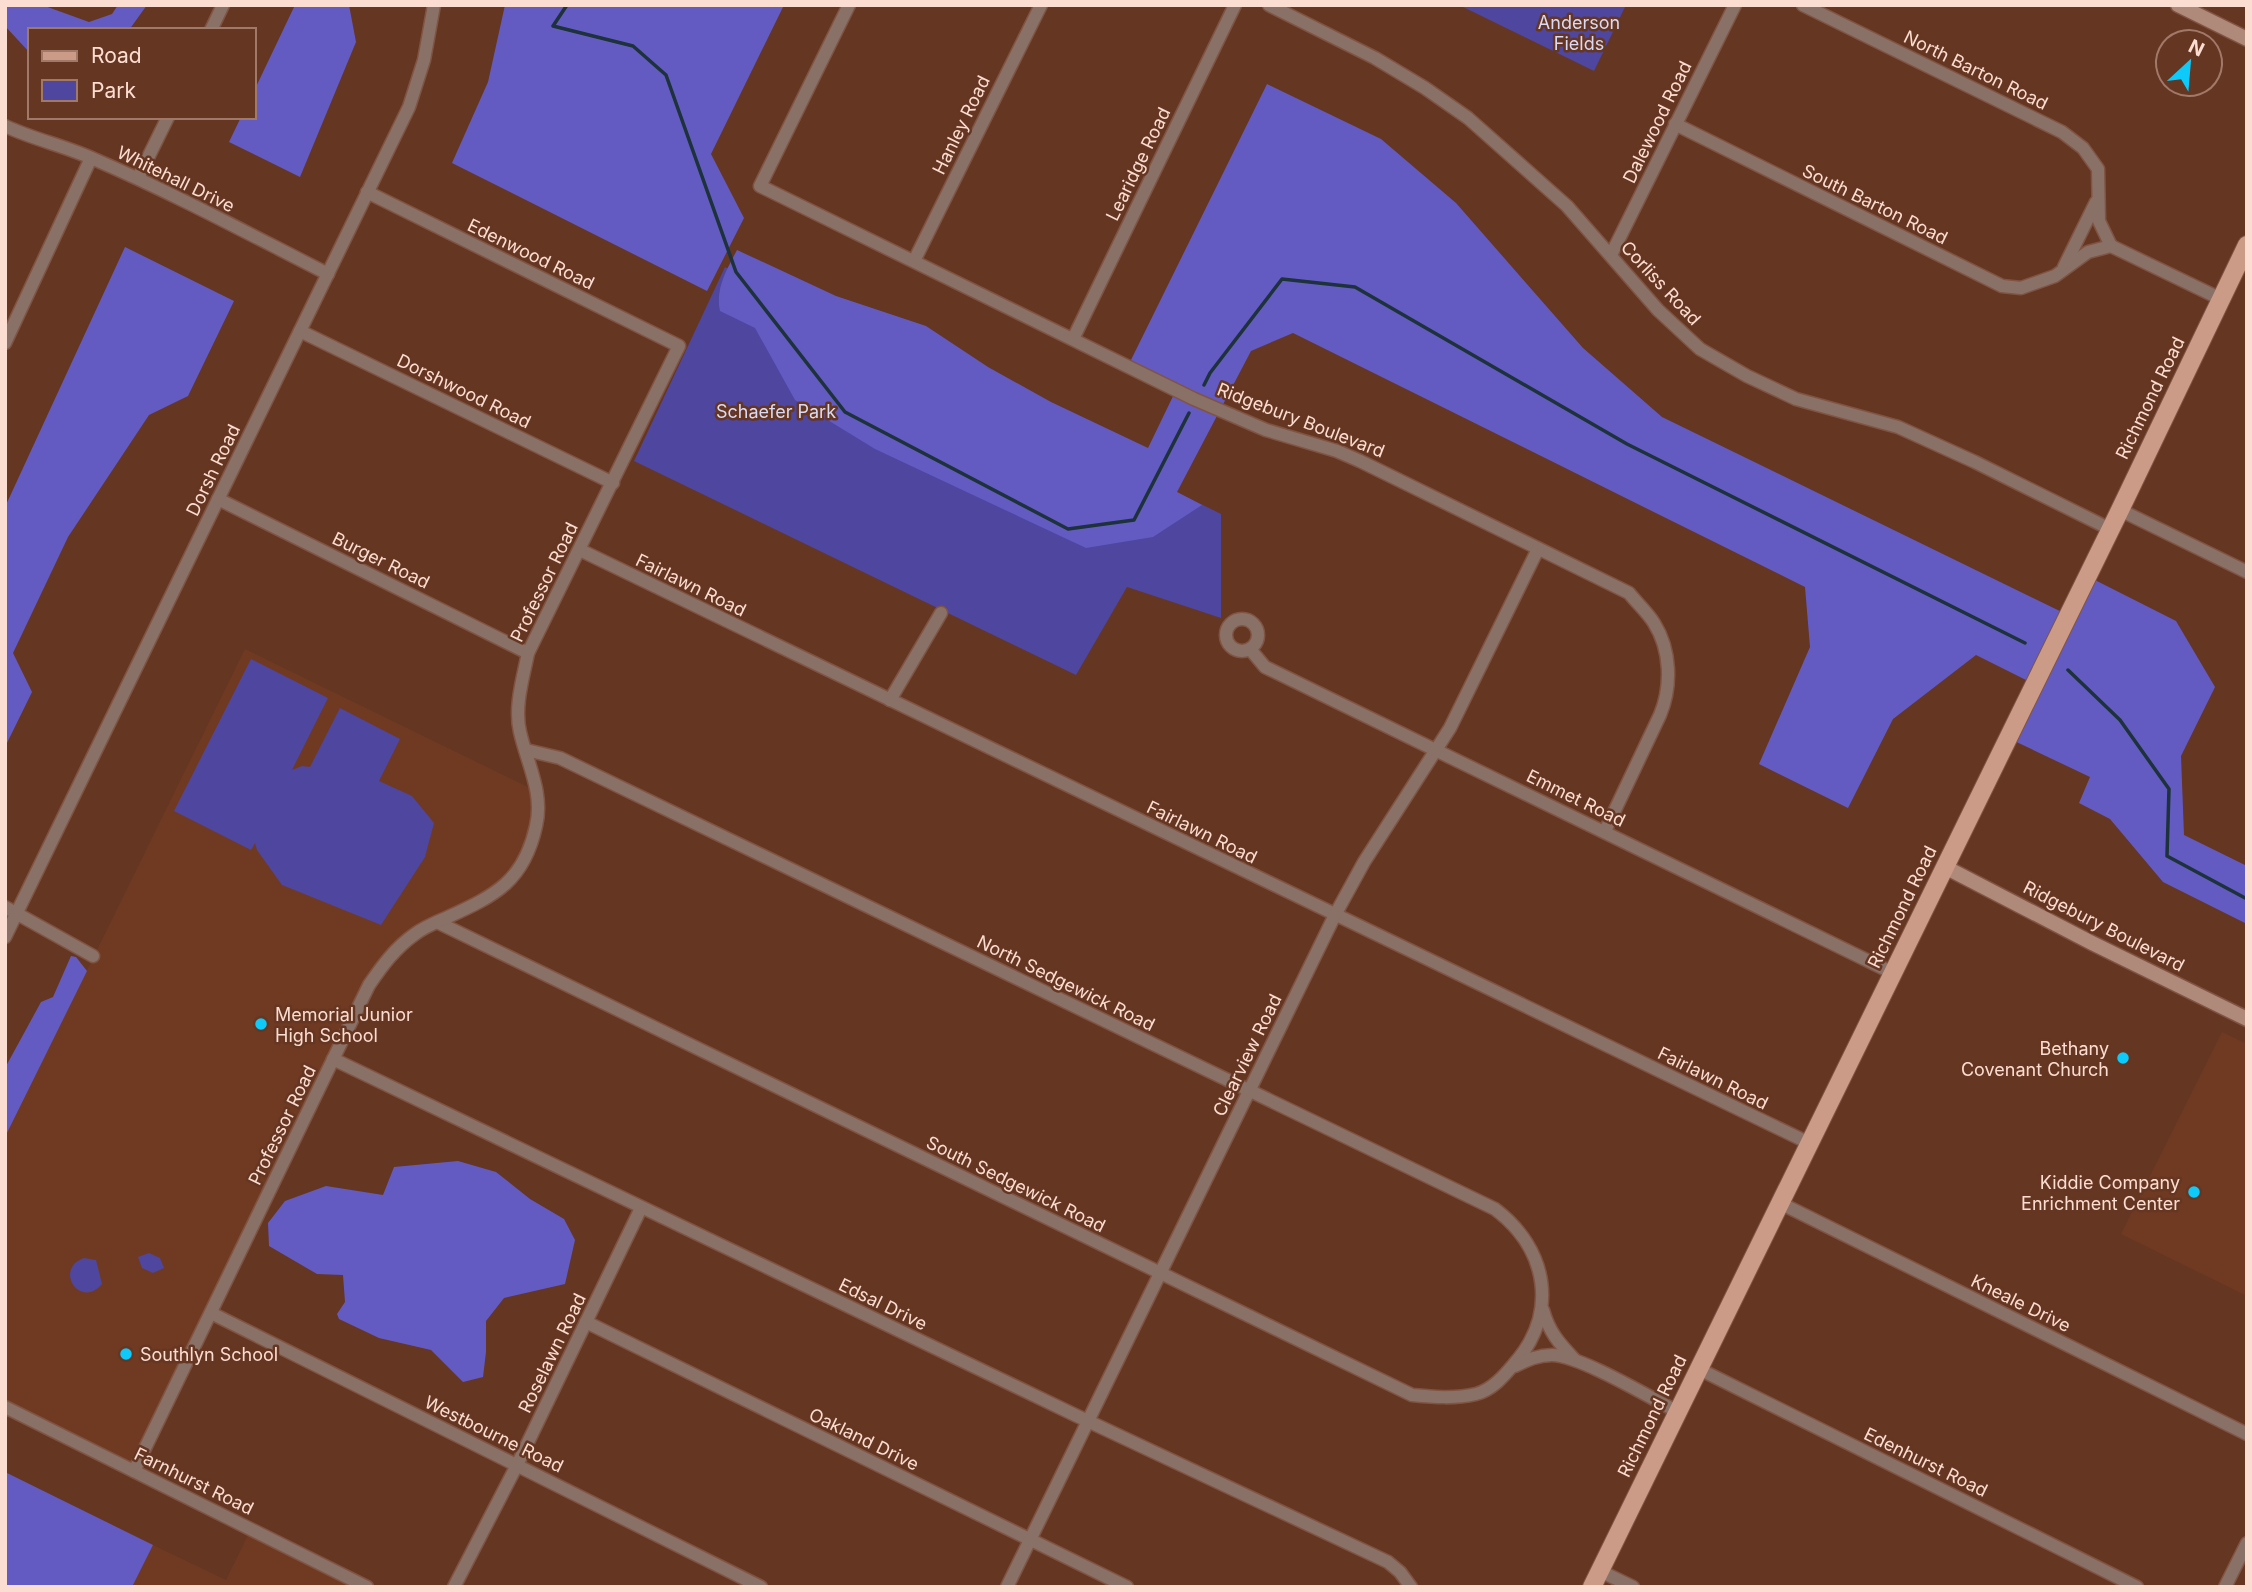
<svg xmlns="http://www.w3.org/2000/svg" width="2252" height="1592" viewBox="0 0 2252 1592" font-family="Inter,sans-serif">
	<rect width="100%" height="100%" fill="#653622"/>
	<g fill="#703a22">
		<path d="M245,649L536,791L537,823L512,880L389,955L134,1471L5,1407V1137Z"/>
		<path d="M2222,1032L2247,1044V1296L2121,1234Z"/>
		<path d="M251,1529L367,1587H132L153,1545L226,1580Z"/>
	</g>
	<g fill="#4e469f">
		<path d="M1459,5H1626L1594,71Z"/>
		<path d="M725,267L1221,514V618L1127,587L1076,675L634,461Z"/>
		<path d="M251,659L328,698L292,770L302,766L310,767L340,708L400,739L379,781L412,796L434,823L425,857L381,925L282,885L257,850L255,843L251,850L174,811Z"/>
		<path d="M149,1253L160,1258L164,1268L153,1273L142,1268L138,1257Z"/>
		<path d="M84,1258L96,1260L102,1284C80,1310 53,1269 84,1258Z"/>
	</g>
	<g fill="#635bc2">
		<path d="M5,5H42L89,22L112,14L118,5H147L129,30H30V53L5,26Z"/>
		<path d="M295,5H349L356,42L300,177L229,142L241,117H254V91Z"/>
		<path d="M505,5H784L711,154L744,218L707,291L452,163L488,82Z"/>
		<path d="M1267,84L1381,139L1456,203L1583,348L1662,417L2068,615L2087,576L2176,621L2215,687L2181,756L2184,835L2247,866V924L2163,882L2110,819L2079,803L2090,777L2008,738L2034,684L1976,655L1893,719L1848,808L1759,764L1810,647L1805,587L1293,333L1251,351L1177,492L1202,505L1153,537L1086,548L875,449L795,400L755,328L720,311C715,289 727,269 737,250L836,296L926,326L988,367L1051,402L1148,448L1176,390L1128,366Z"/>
		<path d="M125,247L234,301L188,396L149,415L68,537L13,653L32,692L5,747V507Z"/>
		<path d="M71,956L76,957L87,971L5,1137V1068L41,1002L53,997Z"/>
		<path d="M458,1161L496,1172L530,1199L564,1219L575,1240L565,1284L504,1298L486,1321V1352L483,1377L463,1382L431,1350L379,1338L339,1319L337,1314L345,1302L343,1275L317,1274L269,1246L268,1223L285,1201L326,1186L383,1195L394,1167Z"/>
		<path d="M5,1472L153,1545L132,1587H5Z"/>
	</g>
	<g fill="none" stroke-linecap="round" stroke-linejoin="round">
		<g stroke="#1d323a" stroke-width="3.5">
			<path d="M567,5L553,26L633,46L666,75L736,272L845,412L1068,529L1134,520L1189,413"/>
			<path d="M1204,385L1210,373L1282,279L1355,287L1627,444L2025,643"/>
			<path d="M2068,670L2120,720L2169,789L2167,856L2247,899"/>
		</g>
		<defs>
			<g id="street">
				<path d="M849,5L760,186L1194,399L1266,430L1337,451L1360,461L1629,593C1637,603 1648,613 1654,623C1671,650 1672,686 1660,715L1605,831"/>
				<path d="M1269,5L1375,58L1425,88L1468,118L1567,206L1658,310L1700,349L1747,376L1796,399L1898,427L1975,462L2110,529"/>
				<path d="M1803,5L2062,132L2083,148L2098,169L2099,221L2111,246"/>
				<path d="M211,30L223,5"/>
				<path d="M1675,124L2002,286L2021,288L2055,276L2088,252L2111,246"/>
				<path d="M5,126C35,140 66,146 96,160C175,194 251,235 328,274"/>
				<path d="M138,178L168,117"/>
				<path d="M2111,246L2221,299"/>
				<path d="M1611,255L1735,5"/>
				<path d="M914,261L1041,5"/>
				<path d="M2064,267L2096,202"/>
				<path d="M300,331L613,483"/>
				<path d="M1073,339L1235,5"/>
				<path d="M5,343L91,158"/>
				<path d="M218,499L528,653"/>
				<path d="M2120,510L2247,572"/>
				<path d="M580,550L1809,1143"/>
				<circle cx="1242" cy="635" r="16"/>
				<path d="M1250,649L1265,667L1893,973"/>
				<path d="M890,700L941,613"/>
				<path d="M5,907L93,956"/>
				<path d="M437,922L1412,1395C1433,1397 1455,1399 1476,1394C1492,1390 1504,1376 1514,1364C1559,1313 1548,1249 1495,1209L560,758L526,750"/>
				<path d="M5,937L409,107L424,60L434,5"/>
				<path d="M333,1059L1075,1415L1388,1562L1400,1572L1411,1587"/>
				<path d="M1780,1203L2247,1434"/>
				<path d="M1543,1310C1549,1332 1559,1343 1574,1359"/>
				<path d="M211,1313L761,1587"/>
				<path d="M586,1322L1127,1587"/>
				<path d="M1515,1366C1527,1360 1538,1355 1552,1355C1579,1355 1651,1398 1678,1412"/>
				<path d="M1699,1369L2137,1587"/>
				<path d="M5,1407L367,1587"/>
				<path d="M134,1471L369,985C382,966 395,948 415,934C424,927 437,922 448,917C496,895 524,881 536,826C544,793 527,763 520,732C514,707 523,678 528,653L679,346L367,192"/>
				<path d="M1600,1571L1633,1587"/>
				<path d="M454,1587L517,1465L641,1208"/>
				<path d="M1007,1587L1335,915L1364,862L1450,728L1538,549"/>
				<path d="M2225,1587L2247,1543"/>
			</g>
			<g id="secondary">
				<path d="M2178,5L2247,39"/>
				<path d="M1945,867L2092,943L2247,1019"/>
			</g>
			<path id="primary" d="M1592,1587L2120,510L2247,245"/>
		</defs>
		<use href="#street" stroke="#805442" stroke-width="15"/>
		<use href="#secondary" stroke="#805442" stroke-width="17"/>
		<use href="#primary" stroke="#805442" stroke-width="20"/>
		<use href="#street" stroke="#897168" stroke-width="12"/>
		<use href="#secondary" stroke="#af897a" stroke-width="14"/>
		<use href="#primary" stroke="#cb9b88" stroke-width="18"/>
	</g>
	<g fill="#0ecafa" stroke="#653622" stroke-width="2.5">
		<circle cx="261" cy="1024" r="7"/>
		<circle cx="2123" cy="1058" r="7"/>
		<circle cx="2194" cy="1192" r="7"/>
		<circle cx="126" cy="1354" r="7"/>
	</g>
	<g text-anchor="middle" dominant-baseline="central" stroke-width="5" stroke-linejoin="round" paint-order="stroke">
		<g font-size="18" fill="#d9daf5" stroke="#653622">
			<text x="1579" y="22">Anderson<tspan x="1579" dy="21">Fields</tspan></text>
			<text x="776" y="411">Schaefer Park</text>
		</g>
		<g font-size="18" fill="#fcddd1" stroke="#653622">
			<text transform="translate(1976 70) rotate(26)">North Barton Road</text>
			<text transform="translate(1657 122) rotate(-64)">Dalewood Road</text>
			<text transform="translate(961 125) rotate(-64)">Hanley Road</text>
			<text transform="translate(1138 164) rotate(-64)">Learidge Road</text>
			<text transform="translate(176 179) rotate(26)">Whitehall Drive</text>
			<text transform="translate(1875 204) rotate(26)">South Barton Road</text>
			<text transform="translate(531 254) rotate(26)">Edenwood Road</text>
			<text transform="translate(1661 283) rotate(47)">Corliss Road</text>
			<text transform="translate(464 391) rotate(26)">Dorshwood Road</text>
			<text transform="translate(2150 398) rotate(-64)">Richmond Road</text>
			<text transform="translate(1301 420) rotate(21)">Ridgebury Boulevard</text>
			<text transform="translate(213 470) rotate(-64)">Dorsh Road</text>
			<text transform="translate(381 560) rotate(26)">Burger Road</text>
			<text transform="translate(544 582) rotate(-64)">Professor Road</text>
			<text transform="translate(691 585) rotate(26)">Fairlawn Road</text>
			<text transform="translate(1576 798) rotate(26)">Emmet Road</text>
			<text transform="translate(1202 832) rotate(26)">Fairlawn Road</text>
			<text transform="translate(1902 907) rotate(-64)">Richmond Road</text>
			<text transform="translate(2104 926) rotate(27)">Ridgebury Boulevard</text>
			<text transform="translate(1066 983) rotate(26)">North Sedgewick Road</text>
			<text transform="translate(1247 1055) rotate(-64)">Clearview Road</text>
			<text transform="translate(1713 1078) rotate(26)">Fairlawn Road</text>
			<text transform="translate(282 1125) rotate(-64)">Professor Road</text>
			<text transform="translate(1016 1184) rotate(26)">South Sedgewick Road</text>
			<text transform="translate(2021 1303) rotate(26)">Kneale Drive</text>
			<text transform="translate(883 1304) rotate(26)">Edsal Drive</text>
			<text transform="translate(552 1353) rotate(-64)">Roselawn Road</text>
			<text transform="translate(1652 1416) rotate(-64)">Richmond Road</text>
			<text transform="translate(494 1434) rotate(26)">Westbourne Road</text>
			<text transform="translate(864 1439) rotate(26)">Oakland Drive</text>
			<text transform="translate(1926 1462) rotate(26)">Edenhurst Road</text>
			<text transform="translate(194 1481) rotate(26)">Farnhurst Road</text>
		</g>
		<g font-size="18" fill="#fcddd1" stroke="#653622" text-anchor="start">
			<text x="275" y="1014">Memorial Junior<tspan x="275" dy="21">High School</tspan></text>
			<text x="2109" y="1048" text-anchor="end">Bethany<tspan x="2109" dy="21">Covenant Church</tspan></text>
			<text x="2180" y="1182" text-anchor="end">Kiddie Company<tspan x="2180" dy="21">Enrichment Center</tspan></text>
			<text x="140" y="1354">Southlyn School</text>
		</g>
	</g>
	<rect width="2252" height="1592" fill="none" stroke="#fcddd1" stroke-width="14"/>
	<rect x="28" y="28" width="228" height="91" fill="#653622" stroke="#a17968" stroke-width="2"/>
	<rect x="42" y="51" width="35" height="10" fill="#cb9b88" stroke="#a17968" stroke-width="2"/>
	<text x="91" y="63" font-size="21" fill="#fcddd1">Road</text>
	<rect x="42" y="80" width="35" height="21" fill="#4e469f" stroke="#a17968" stroke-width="2"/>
	<text x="91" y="98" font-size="21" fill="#fcddd1">Park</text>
	<g transform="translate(2189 63) rotate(26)"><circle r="33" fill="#653622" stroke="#a17968" stroke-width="2"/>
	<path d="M0-5L12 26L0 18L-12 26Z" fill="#0ecafa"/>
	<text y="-10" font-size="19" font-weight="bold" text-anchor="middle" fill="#fcddd1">N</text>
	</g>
</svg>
